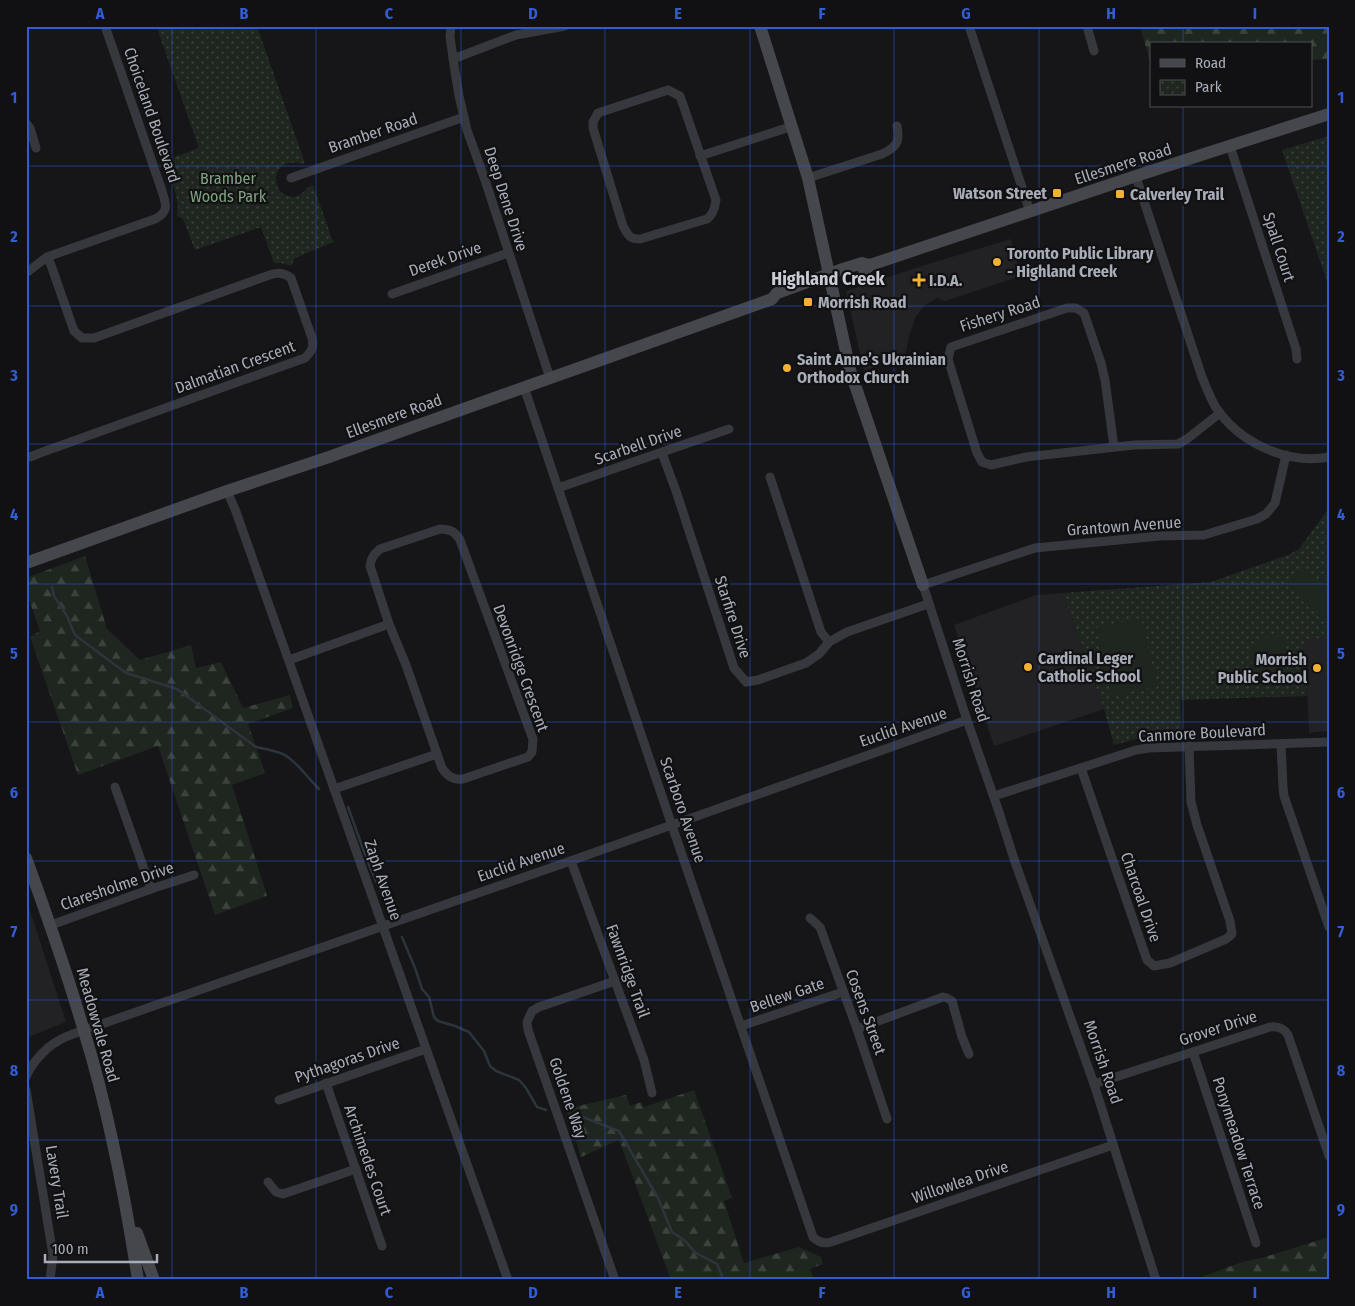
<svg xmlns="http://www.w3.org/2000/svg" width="1355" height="1306" viewBox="0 0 1355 1306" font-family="'Fira Sans Condensed',sans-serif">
	<defs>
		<pattern id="forest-firs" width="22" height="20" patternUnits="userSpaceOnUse" patternTransform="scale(1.25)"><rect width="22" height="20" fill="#1e261f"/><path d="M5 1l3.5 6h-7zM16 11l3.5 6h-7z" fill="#3c433d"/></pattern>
		<pattern id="park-dots" width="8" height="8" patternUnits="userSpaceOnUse" patternTransform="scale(1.25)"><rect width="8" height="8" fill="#1e261f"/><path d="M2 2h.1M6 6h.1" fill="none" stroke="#3c433d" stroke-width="1.8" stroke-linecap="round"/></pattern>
	</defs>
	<rect width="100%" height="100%" fill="#161618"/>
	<g fill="#222225">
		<path d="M1011,239L1021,276L945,301L937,298L925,305L915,318L909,336L905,357L864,371L846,291L925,265Z"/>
		<path d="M1063,593L1104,709L994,746L954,625L1036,595Z"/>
		<path d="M1329,638V731L1309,733L1305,639Z"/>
		<path d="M26,898L66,1022L31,1036L26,1041Z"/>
	</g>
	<g fill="url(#forest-firs)">
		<path d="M1140,26H1329V59L1311,60V44H1151V66Z"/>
		<path d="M85,556L107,629L140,660L191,645L196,668L221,662L243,708L290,695L293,708L248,724L265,773L232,785L267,896L215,915L158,746L78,775L30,637L40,631L26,591V578Z"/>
		<path d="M694,1090L732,1198L724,1201L744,1263L799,1247L821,1257L823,1264L810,1269L814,1280H671L619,1140L581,1157L566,1109L626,1095L630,1106L641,1102L644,1107Z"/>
		<path d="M1329,1237V1280H1194L1242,1262L1265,1257Z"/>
	</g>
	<g fill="url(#park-dots)">
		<path d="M157,26H257L305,163C299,165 293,161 286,164C269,171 275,197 293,197C303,196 305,188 313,185L333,242L295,258L291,266L281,263H274L261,227L195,250L183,219L177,216C181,198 170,178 164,161L199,148L159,34Z"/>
		<path d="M1329,136V287L1282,150Z"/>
		<path d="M1329,508V638L1305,639L1307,696L1180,700L1182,734L1148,736L1114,745L1104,709L1063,593L1211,582L1288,555L1299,549Z"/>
	</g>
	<g fill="#1e261f">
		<path d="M1329,570V623L1303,602L1306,597L1302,598L1288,587V584L1300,571C1310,572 1315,576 1316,586Z"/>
		<path d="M1141,618L1157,686L1112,696L1096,628Z"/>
		<path d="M1264,637H1285L1286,671L1254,672C1251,652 1246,652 1264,637Z"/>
	</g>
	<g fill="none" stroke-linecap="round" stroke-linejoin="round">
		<g stroke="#2c353c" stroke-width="2.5">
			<path d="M52,587L54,596L67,616L75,635L126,673L177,689L256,747C264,749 272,750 280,753C292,756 309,779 319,789"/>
			<path d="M348,807C356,828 377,895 392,907"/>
			<path d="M402,937L415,968L422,989L429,997L434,1017L438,1021L455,1026L469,1032L484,1051L490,1066L496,1071L519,1080L526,1088L537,1107L546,1110"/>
			<path d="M580,1116L619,1131L658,1198L672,1232L684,1240L696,1253L717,1264L722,1276V1280"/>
		</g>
		<g stroke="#37383d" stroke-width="9">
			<path d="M451,26L450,36L454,65L459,96L467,130L485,180L550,378"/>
			<path d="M969,26L1030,212"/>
			<path d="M1087,26L1094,51"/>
			<path d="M453,59L516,35L565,26"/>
			<path d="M668,90L680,96L716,200C715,208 713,215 707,219L640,239C629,239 628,235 623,226L593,128V122L598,113Z"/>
			<path d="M26,123L30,128L36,148"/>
			<path d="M1230,146L1296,349L1297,359"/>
			<path d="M700,156L793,126"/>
			<path d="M1136,177L1202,377C1206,387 1210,397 1215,406C1238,442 1286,465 1329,457"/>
			<path d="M291,178L464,117"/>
			<path d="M808,178L882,154C897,147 900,142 897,126"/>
			<path d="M26,273L47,257L155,219C171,211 165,202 161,188L105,26"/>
			<path d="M392,294L508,253"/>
			<path d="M524,387L668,814L813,1237C818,1242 824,1244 831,1242L1113,1145"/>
			<path d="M1114,447L1105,380L1101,363L1084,313L1076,308H1067L951,347L948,359L977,453L982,462L991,465L1026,457L1134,445L1178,444L1187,439L1220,413"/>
			<path d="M662,453L676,491L734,668L746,682L758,680L806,663L819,654L829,642L847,632L928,604"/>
			<path d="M26,456L30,457L40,453L305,358C312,351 314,347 312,338L291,278C281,271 274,273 264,277L94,338H82L74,331L51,265L47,257"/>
			<path d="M770,477L821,632L829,642"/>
			<path d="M558,488L729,429"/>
			<path d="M227,491L235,509L508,1280"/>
			<path d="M440,529C449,529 455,531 460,540L531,734L533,739L532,752L528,757L463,779C453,780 447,776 442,768L406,665L389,624L370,566C371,558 374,554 380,549Z"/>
			<path d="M289,660L389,624"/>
			<path d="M1281,744L1283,787L1284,796L1329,927"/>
			<path d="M1081,768L1147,960L1154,966L1170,963L1226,939L1232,934L1230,921L1197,825L1191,802L1189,746"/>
			<path d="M115,787L151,889"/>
			<path d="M334,789L437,754"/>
			<path d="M994,796L1136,750L1149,748L1329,742"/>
			<path d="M571,861L644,1060L652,1093"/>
			<path d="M810,918L820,927L857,1029L887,1119"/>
			<path d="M51,925L151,889L194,875"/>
			<path d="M615,981L539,1007L532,1011L527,1022L528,1030L615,1280"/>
			<path d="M741,1026L843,992"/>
			<path d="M857,1029L943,997L947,998L952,1001L962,1037L969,1054"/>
			<path d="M1193,1052L1256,1243"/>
			<path d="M26,1077C31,1064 45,1048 58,1041C62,1038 68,1036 73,1034L576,859L967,720"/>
			<path d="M326,1083L382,1246"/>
			<path d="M1094,1084L1270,1027C1278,1026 1284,1028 1288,1035L1329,1156"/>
			<path d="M26,1090L53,1255L50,1280"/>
			<path d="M279,1100L426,1049"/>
			<path d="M268,1182L276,1192L283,1194L356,1169"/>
			<path d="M1156,1280L1094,1084L1014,859L999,812L967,720L923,585L1035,548L1160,536L1204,535L1257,519L1266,514L1275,503L1286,455"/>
		</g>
		<g stroke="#45474d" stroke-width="12">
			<path d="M760,26L808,178L850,370L923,585"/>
			<path d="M864,271L870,265L1145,173L1329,114"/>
			<path d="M26,563L227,491L329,457L772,299L777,293L843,269L862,263L870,265"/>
			<path d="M26,858C47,915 67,973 84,1031C109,1112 125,1196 138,1280"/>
			<path d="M137,1233L154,1280"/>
		</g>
	</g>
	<path fill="none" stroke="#325cd3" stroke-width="1" stroke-opacity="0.55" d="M172,26V1280M316,26V1280M461,26V1280M605,26V1280M750,26V1280M894,26V1280M1039,26V1280M1183,26V44M1183,106V1280M26,166H1329M26,306H1329M26,444H1329M26,584H1329M26,722H1329M26,861H1329M26,1000H1329M26,1140H1329"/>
	<g fill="#f2b134" stroke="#111113" stroke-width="2">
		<rect x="1052" y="188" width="10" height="10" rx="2.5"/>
		<rect x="1115" y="189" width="10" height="10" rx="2.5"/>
		<circle cx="997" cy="262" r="5"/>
		<path d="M916.5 272.5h5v5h5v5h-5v5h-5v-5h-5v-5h5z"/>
		<rect x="803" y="297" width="10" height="10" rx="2.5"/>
		<circle cx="787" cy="368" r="5"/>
		<circle cx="1028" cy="667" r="5"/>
		<circle cx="1317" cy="668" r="5"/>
	</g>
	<g text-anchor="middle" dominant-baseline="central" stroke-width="4.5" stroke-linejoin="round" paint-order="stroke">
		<g font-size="16" fill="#a8adb8" stroke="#111113">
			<text transform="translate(152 115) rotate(71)">Choiceland Boulevard</text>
			<text transform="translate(373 133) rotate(-19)">Bramber Road</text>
			<text transform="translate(1123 164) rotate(-18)">Ellesmere Road</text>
			<text transform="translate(506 199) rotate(72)">Deep Dene Drive</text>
			<text transform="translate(1279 247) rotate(72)">Spall Court</text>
			<text transform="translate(445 259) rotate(-19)">Derek Drive</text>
			<text transform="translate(1000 314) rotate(-18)">Fishery Road</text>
			<text transform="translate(235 367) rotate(-20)">Dalmatian Crescent</text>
			<text transform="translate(394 416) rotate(-20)">Ellesmere Road</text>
			<text transform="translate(638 445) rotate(-19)">Scarbell Drive</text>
			<text transform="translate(1124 526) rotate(-4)">Grantown Avenue</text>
			<text transform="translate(733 617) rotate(72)">Starfire Drive</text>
			<text transform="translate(521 668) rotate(70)">Devonridge Crescent</text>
			<text transform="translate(971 680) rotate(72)">Morrish Road</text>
			<text transform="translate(903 727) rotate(-19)">Euclid Avenue</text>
			<text transform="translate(1202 733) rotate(-3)">Canmore Boulevard</text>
			<text transform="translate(683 810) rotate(71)">Scarboro Avenue</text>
			<text transform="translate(521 862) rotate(-19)">Euclid Avenue</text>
			<text transform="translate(383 880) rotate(71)">Zaph Avenue</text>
			<text transform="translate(117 886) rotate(-19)">Claresholme Drive</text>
			<text transform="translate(1141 897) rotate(71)">Charcoal Drive</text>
			<text transform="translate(628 971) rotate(70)">Fawnridge Trail</text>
			<text transform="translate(787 995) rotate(-19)">Bellew Gate</text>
			<text transform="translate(866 1012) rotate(70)">Cosens Street</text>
			<text transform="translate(98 1025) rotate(74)">Meadowvale Road</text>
			<text transform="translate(1218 1028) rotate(-18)">Grover Drive</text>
			<text transform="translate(347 1060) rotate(-19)">Pythagoras Drive</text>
			<text transform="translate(1103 1062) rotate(71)">Morrish Road</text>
			<text transform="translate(568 1098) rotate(71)">Goldene Way</text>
			<text transform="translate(1239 1143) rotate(72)">Ponymeadow Terrace</text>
			<text transform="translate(368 1160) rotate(71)">Archimedes Court</text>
			<text transform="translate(57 1182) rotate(81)">Lavery Trail</text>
			<text transform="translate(960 1182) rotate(-19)">Willowlea Drive</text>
		</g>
		<g font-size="16" fill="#7fa381" stroke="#111113">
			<text x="228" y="178">Bramber<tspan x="228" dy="18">Woods Park</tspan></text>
		</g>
		<g font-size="16" font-weight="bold" fill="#a8adb8" stroke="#111113" text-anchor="start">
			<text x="1047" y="193" text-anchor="end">Watson Street</text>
			<text x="1130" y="194">Calverley Trail</text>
			<text x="1007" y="253">Toronto Public Library<tspan x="1007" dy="18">- Highland Creek</tspan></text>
			<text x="929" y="280">I.D.A.</text>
			<text x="818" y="302">Morrish Road</text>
			<text x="797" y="359">Saint Anne’s Ukrainian<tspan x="797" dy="18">Orthodox Church</tspan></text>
			<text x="1038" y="658">Cardinal Leger<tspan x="1038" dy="18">Catholic School</tspan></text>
			<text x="1307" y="659" text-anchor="end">Morrish<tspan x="1307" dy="18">Public School</tspan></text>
		</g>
		<g font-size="18" font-weight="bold" fill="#c9ccd4" stroke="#111113">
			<text x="828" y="279">Highland Creek</text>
		</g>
	</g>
	<rect width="1355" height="1306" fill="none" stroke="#111113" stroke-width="55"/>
	<rect x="1150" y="42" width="162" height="65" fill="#111113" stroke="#4d4f55"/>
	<rect x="1160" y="59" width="25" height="8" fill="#45474d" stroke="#4d4f55"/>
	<text x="1195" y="68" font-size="15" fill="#a8adb8">Road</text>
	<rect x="1160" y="80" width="25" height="15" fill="url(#park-dots)" stroke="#4d4f55"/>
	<text x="1195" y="92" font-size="15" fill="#a8adb8">Park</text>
	<path d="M45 1254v8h112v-8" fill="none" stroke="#a8adb8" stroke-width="2.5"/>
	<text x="52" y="1254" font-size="15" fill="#a8adb8" stroke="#111113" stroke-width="4" paint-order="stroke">100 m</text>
	<rect x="28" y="28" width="1300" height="1250" fill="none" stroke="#325cd3" stroke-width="2"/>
	<g font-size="16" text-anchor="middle" font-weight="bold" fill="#325cd3">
		<text x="100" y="19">A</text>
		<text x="244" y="19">B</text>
		<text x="389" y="19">C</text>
		<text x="533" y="19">D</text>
		<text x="678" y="19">E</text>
		<text x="822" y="19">F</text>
		<text x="966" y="19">G</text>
		<text x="1111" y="19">H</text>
		<text x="1255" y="19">I</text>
		<text x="14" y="103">1</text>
		<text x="1341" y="103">1</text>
		<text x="14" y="242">2</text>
		<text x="1341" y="242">2</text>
		<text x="14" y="381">3</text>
		<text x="1341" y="381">3</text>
		<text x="14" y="520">4</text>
		<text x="1341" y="520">4</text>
		<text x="14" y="659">5</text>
		<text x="1341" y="659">5</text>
		<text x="14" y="798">6</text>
		<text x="1341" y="798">6</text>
		<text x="14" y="937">7</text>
		<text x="1341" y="937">7</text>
		<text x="14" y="1076">8</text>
		<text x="1341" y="1076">8</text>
		<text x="14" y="1215">9</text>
		<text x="1341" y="1215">9</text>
		<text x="100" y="1298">A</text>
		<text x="244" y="1298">B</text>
		<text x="389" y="1298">C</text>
		<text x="533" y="1298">D</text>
		<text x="678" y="1298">E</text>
		<text x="822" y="1298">F</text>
		<text x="966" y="1298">G</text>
		<text x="1111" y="1298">H</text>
		<text x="1255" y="1298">I</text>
	</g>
</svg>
